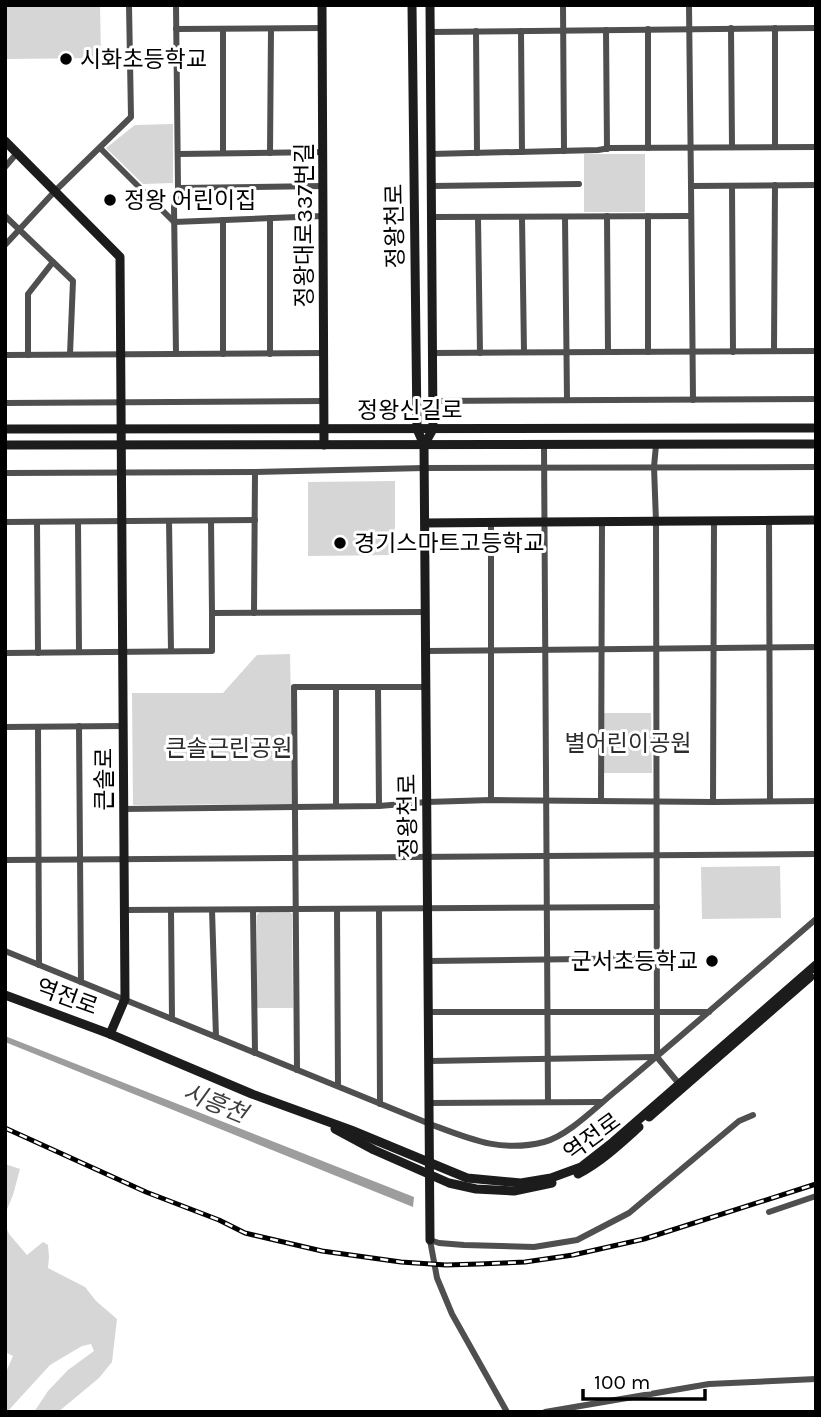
<svg xmlns="http://www.w3.org/2000/svg" width="821" height="1417" viewBox="0 0 821 1417" font-family="Karla,'Noto Sans KR',sans-serif">
	<rect width="100%" height="100%" fill="#fff"/>
	<g fill="#d6d6d6">
		<path d="M5,5H100L101,58L5,59Z"/>
		<path d="M173,124V183L143,184L106,148L135,125Z"/>
		<rect x="584" y="154" width="61" height="58"/>
		<path d="M395,481V555L308,556V482Z"/>
		<path d="M290,654L293,804L133,805L132,693H223L257,655Z"/>
		<path d="M604,713H651L652,773H604Z"/>
		<path d="M780,866L781,918L702,919L701,867Z"/>
		<path d="M289,911L292,914L293,1008H257V915L260,912Z"/>
		<path d="M5,1164L20,1169L13,1195L5,1214Z"/>
		<path d="M5,1224L9,1234L27,1255L43,1242L48,1245L49,1257L48,1268L85,1287L96,1301L117,1319L112,1362L99,1378L58,1412H34L48,1391L68,1370L94,1351L91,1344L82,1346L50,1365L7,1412H5V1374L13,1356L5,1352Z"/>
	</g>
	<path fill="#9d9d9d" d="M5,1036L414,1197L413,1207L5,1042Z"/>
	<g fill="none" stroke-linecap="round" stroke-linejoin="round">
		<g stroke="#4f4f4f" stroke-width="6">
			<path d="M563,5L564,151"/>
			<path d="M689,5L691,186"/>
			<path d="M731,28L732,147"/>
			<path d="M775,28V147"/>
			<path d="M176,29L322,28"/>
			<path d="M648,29V148"/>
			<path d="M606,30L607,149"/>
			<path d="M476,31L477,153"/>
			<path d="M521,31L522,152"/>
			<path d="M430,32L816,28"/>
			<path d="M100,148L174,222L323,216"/>
			<path d="M223,153V29"/>
			<path d="M270,153L271,29"/>
			<path d="M178,154L323,152"/>
			<path d="M431,154L598,150L610,148L816,147"/>
			<path d="M5,167L17,153"/>
			<path d="M431,186L579,184"/>
			<path d="M732,186L733,352"/>
			<path d="M178,188L323,186"/>
			<path d="M5,216L73,281L70,354"/>
			<path d="M607,216L608,352"/>
			<path d="M648,216V352"/>
			<path d="M432,217L691,216"/>
			<path d="M478,217L480,353"/>
			<path d="M522,217L524,352"/>
			<path d="M565,217L567,400"/>
			<path d="M5,245L55,191L131,117L129,5"/>
			<path d="M774,351L775,185"/>
			<path d="M433,353L816,351"/>
			<path d="M176,354L174,207L178,188L176,5"/>
			<path d="M223,354V220"/>
			<path d="M270,354V218"/>
			<path d="M5,355L324,353"/>
			<path d="M28,355V294L53,262"/>
			<path d="M693,400L691,186L816,185"/>
			<path d="M433,401L816,399"/>
			<path d="M5,403L324,401"/>
			<path d="M544,445L548,1102"/>
			<path d="M656,445L654,467L656,521L657,1057L680,1085"/>
			<path d="M5,473L255,472L424,468L816,467"/>
			<path d="M169,521L171,651"/>
			<path d="M211,521L212,613"/>
			<path d="M769,521L770,801"/>
			<path d="M5,522L255,520"/>
			<path d="M37,522L38,653"/>
			<path d="M78,522L79,652"/>
			<path d="M491,523V800"/>
			<path d="M254,613L255,472"/>
			<path d="M426,651L816,647"/>
			<path d="M5,653L212,651V613L426,612"/>
			<path d="M336,687V806"/>
			<path d="M378,687L379,806"/>
			<path d="M79,726L81,982"/>
			<path d="M5,727L123,726"/>
			<path d="M38,727L39,965"/>
			<path d="M601,800L602,522"/>
			<path d="M713,802L714,521"/>
			<path d="M123,809L379,806L427,802L491,800L713,802L816,801"/>
			<path d="M5,860L816,854"/>
			<path d="M337,909L338,1086"/>
			<path d="M379,909L380,1104"/>
			<path d="M124,910L657,907"/>
			<path d="M171,910L172,1019"/>
			<path d="M212,910L216,1037"/>
			<path d="M253,910L255,1053"/>
			<path d="M5,951L430,1124C470,1139 501,1153 544,1142C568,1136 597,1106 617,1090C684,1034 750,976 816,919"/>
			<path d="M429,961L657,958"/>
			<path d="M429,1012H709"/>
			<path d="M430,1061L655,1057"/>
			<path d="M297,1070L294,687H426"/>
			<path d="M430,1103L602,1102"/>
			<path d="M769,1212L816,1196"/>
			<path d="M507,1412L452,1314L437,1278L430,1240L439,1243L464,1245L534,1247L577,1240L629,1213L739,1121L753,1115"/>
			<path d="M545,1412L709,1384L816,1379"/>
		</g>
		<g stroke="#1c1c1c" stroke-width="9">
			<path d="M322,5L324,445"/>
			<path d="M412,5L417,429L424,445L430,1240"/>
			<path d="M5,141L120,257L125,999L110,1034"/>
			<path d="M5,429L816,428"/>
			<path d="M5,445L816,444"/>
			<path d="M424,445L433,429L430,5"/>
			<path d="M425,523L816,520"/>
			<path d="M5,995L110,1034L252,1094L351,1130L467,1178L521,1183L551,1178L581,1167L613,1142L816,965"/>
			<path d="M649,1117L810,977"/>
			<path d="M335,1129L374,1150L449,1183L476,1189L514,1191L552,1183"/>
			<path d="M578,1174C601,1162 620,1144 639,1127"/>
		</g>
		<defs>
			<path id="rail" d="M5,1128L146,1192L219,1220L245,1233L322,1251L401,1262L446,1265L479,1264L525,1262L573,1255L644,1239L816,1184"/>
		</defs>
		<use href="#rail" stroke="#000" stroke-width="5"/>
		<use href="#rail" stroke="#fff" stroke-width="2.5" stroke-dasharray="8" stroke-linecap="butt"/>
	</g>
	<g fill="#000" stroke="#fff" stroke-width="2.5">
		<circle cx="66" cy="59" r="7"/>
		<circle cx="110" cy="200" r="7"/>
		<circle cx="340" cy="543" r="7"/>
		<circle cx="712" cy="961" r="7"/>
	</g>
	<g text-anchor="middle" dominant-baseline="central" stroke-width="6" stroke-linejoin="round" paint-order="stroke">
		<g font-size="23" fill="#000" stroke="#fff" text-anchor="start">
			<text x="80" y="59">시화초등학교</text>
			<text x="124" y="200">정왕 어린이집</text>
			<text x="354" y="543">경기스마트고등학교</text>
			<text x="698" y="961" text-anchor="end">군서초등학교</text>
		</g>
		<g font-size="23" fill="#000" stroke="#fff">
			<text transform="translate(304 225) rotate(-90)">정왕대로337번길</text>
			<text transform="translate(395 226) rotate(-91)">정왕천로</text>
			<text x="410" y="410">정왕신길로</text>
			<text transform="translate(104 779) rotate(-90)">큰솔로</text>
			<text transform="translate(408 816) rotate(-91)">정왕천로</text>
			<text transform="translate(67 997) rotate(20)">역전로</text>
			<text transform="translate(592 1137) rotate(-36)">역전로</text>
		</g>
		<g font-size="23" fill="#2d2d2d" stroke="#fff">
			<text x="628" y="743">별어린이공원</text>
			<text x="229" y="748">큰솔근린공원</text>
		</g>
		<g font-size="24" font-style="italic" fill="#3e3e3e" stroke="#fff">
			<text transform="translate(215 1103) rotate(22)">시흥천</text>
		</g>
	</g>
	<rect width="821" height="1417" fill="none" stroke="#000000" stroke-width="14"/>
	<path d="M583 1389v10h122v-10" fill="none" stroke="#000000" stroke-width="3.5"/>
	<text x="594" y="1389" font-size="21" fill="#000000" stroke="#ffffff" stroke-width="5" paint-order="stroke">100 m</text>
</svg>
